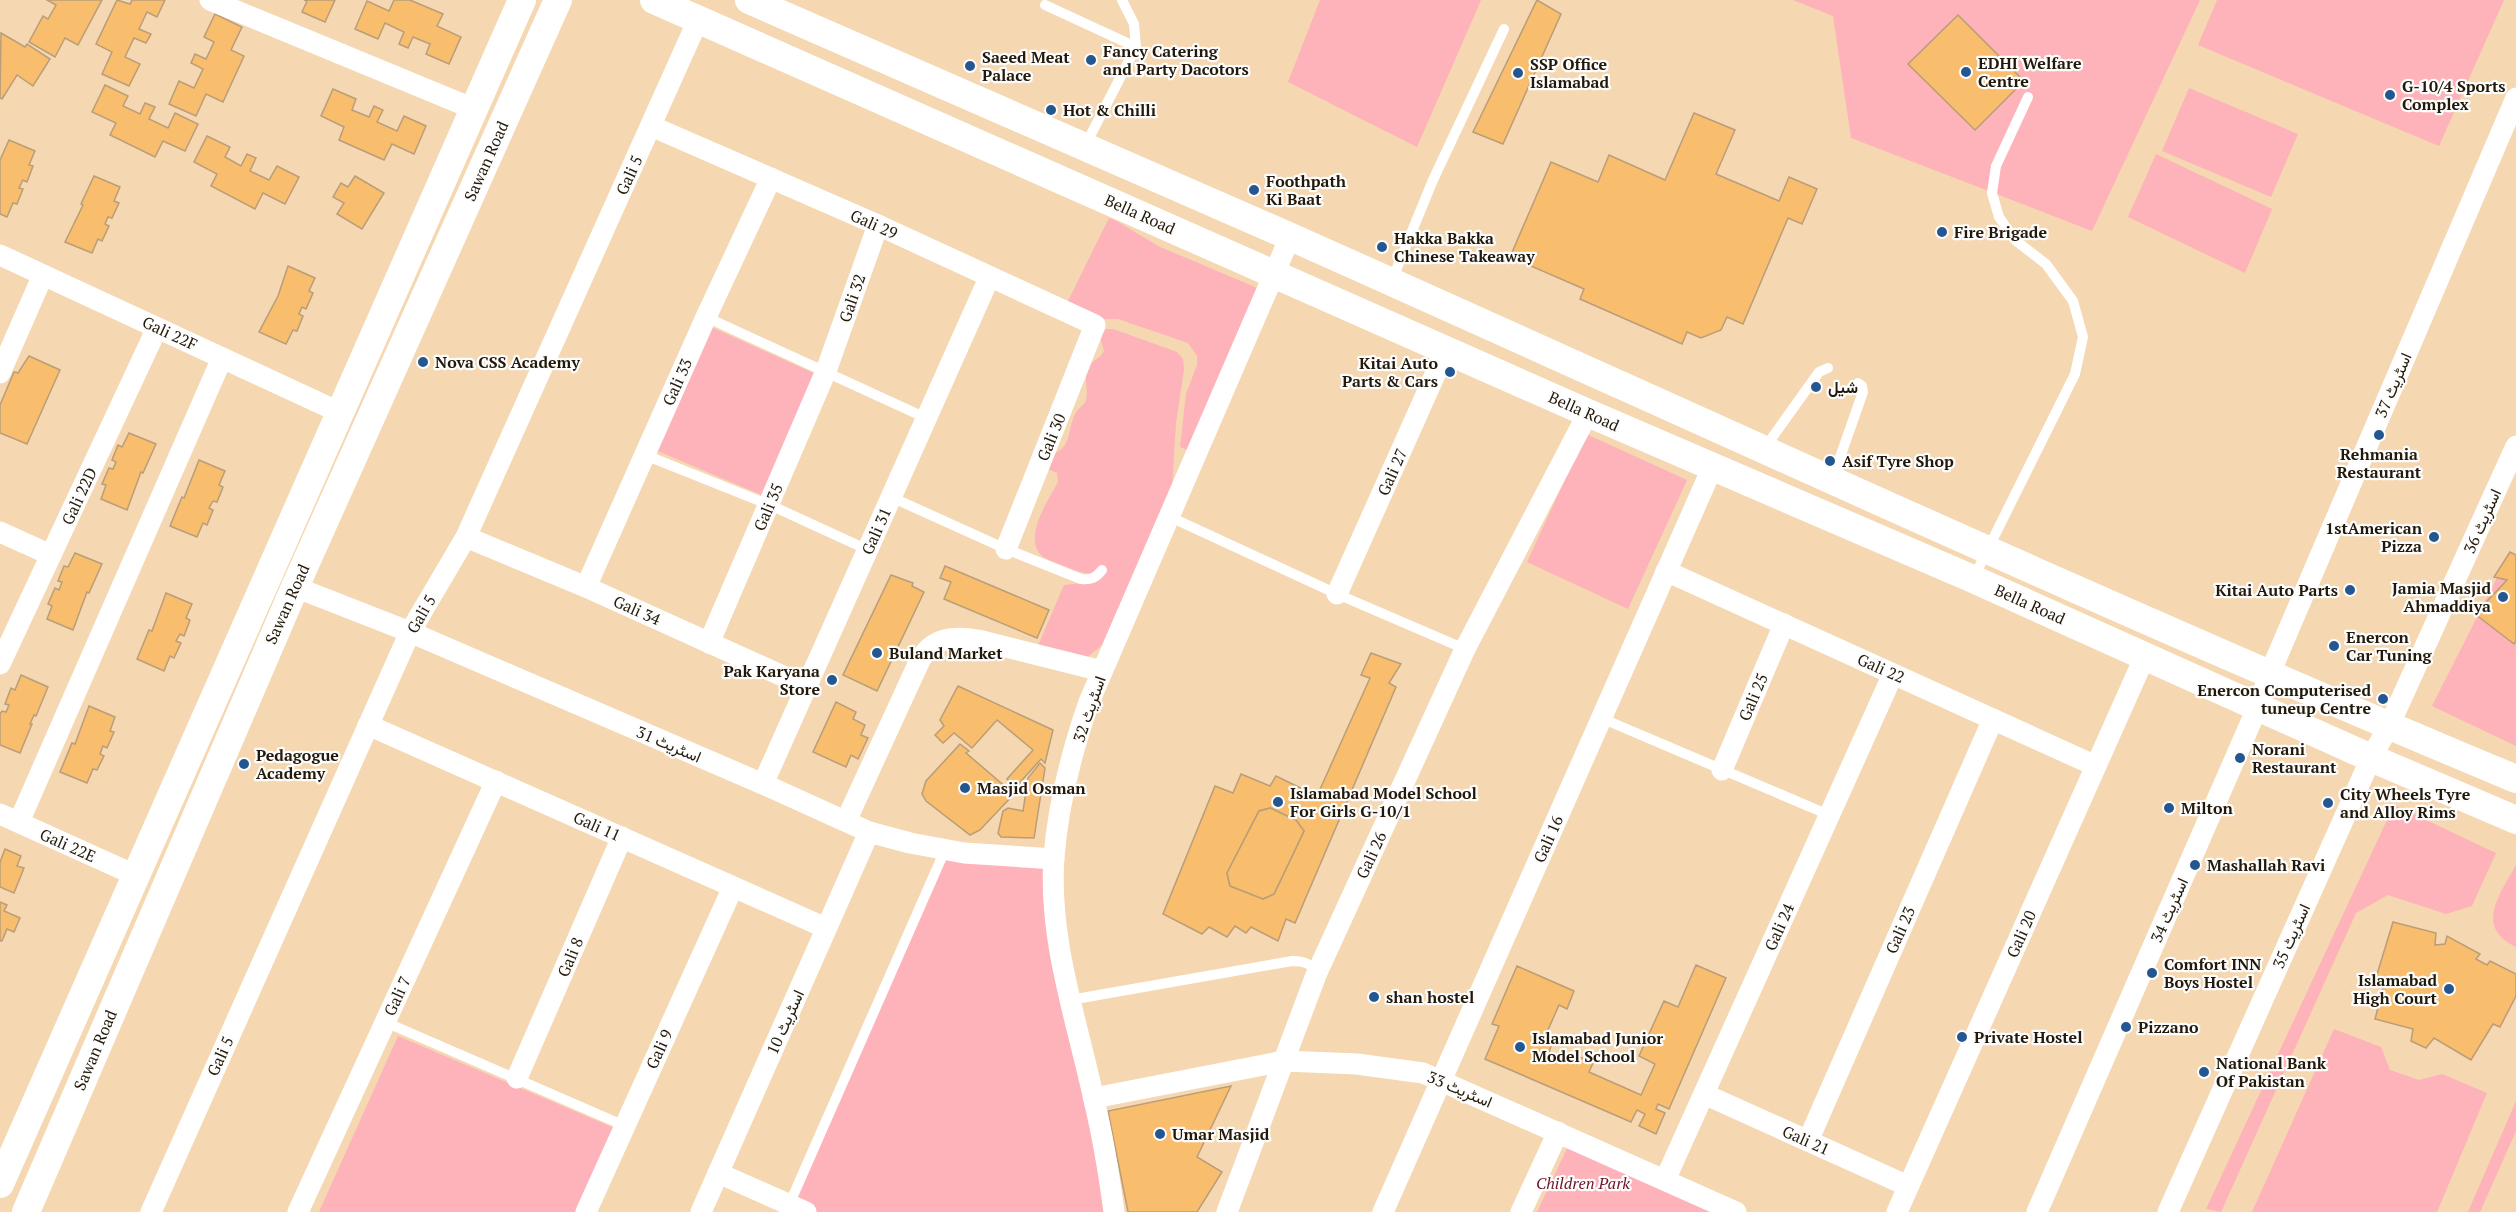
<svg xmlns="http://www.w3.org/2000/svg" width="2516" height="1212" viewBox="0 0 2516 1212" font-family="'PT Serif',Vazirmatn,serif">
	<rect width="100%" height="100%" fill="#f5d7b1"/>
	<g fill="#fdb3b9">
		<path d="M1320,0H1481L1417,147L1288,82Z"/>
		<path d="M1793,0H2200L2092,231L1851,138L1833,16Z"/>
		<path d="M2217,0H2504L2439,146L2198,45Z"/>
		<path d="M2189,88L2298,134L2271,197L2162,151Z"/>
		<path d="M2156,154L2272,209L2245,273L2128,217Z"/>
		<path d="M1109,218L1115,220L1158,246L1262,290L1190,451L1180,447L1186,394L1197,365V356L1188,343L1118,319H1096L1066,305Z"/>
		<path d="M709,326L820,376L764,496L653,449Z"/>
		<path d="M1106,329H1113L1177,352L1183,359L1184,370L1176,423L1172,488L1102,645L1084,660L1034,655L1064,585L1083,583L1096,574C1082,574 1072,569 1059,564C1054,561 1047,560 1042,556C1022,538 1049,499 1058,482L1057,473L1048,469L1053,454C1074,446 1066,427 1077,411C1080,407 1084,405 1086,400C1089,390 1083,378 1088,368C1092,360 1100,359 1104,351L1100,337Z"/>
		<path d="M1586,434L1687,480L1628,609L1527,562Z"/>
		<path d="M2510,552L2516,555V746L2432,706Z"/>
		<path d="M2394,805L2496,853L2472,906L2446,914L2388,895L2356,913L2221,1212L2206,1209Z"/>
		<path d="M945,850L1054,859L1114,1212H806L789,1205Z"/>
		<path d="M2516,865V947C2474,927 2500,894 2516,865Z"/>
		<path d="M2334,1029L2381,1047L2390,1070L2419,1080L2442,1074L2487,1093L2437,1212H2252Z"/>
		<path d="M398,1036L614,1128L578,1212H319Z"/>
		<path d="M2516,1101V1131L2480,1212H2468Z"/>
		<path d="M1569,1144L1720,1212H1537Z"/>
	</g>
	<g fill="#f8bd6d" stroke="#ba9d79" stroke-width="1.5" fill-rule="evenodd">
		<path d="M47,0H102L78,45L65,38L55,57L29,42L43,16L48,19L56,5Z"/>
		<path d="M117,0L130,4L132,0H165L157,17L147,12L139,29L151,34L146,43L134,38L125,57L140,64L129,86L102,74L112,52L96,44Z"/>
		<path d="M304,0H335L325,22L302,12L307,1Z"/>
		<path d="M394,0H410L443,14L437,26L461,37L449,64L426,54L430,44L413,37L408,48L399,44L404,32L385,23L378,39L355,29L367,1L389,11Z"/>
		<path d="M1537,0L1561,14L1503,144L1473,132Z"/>
		<path d="M215,14L242,27L231,50L244,56L223,102L206,94L196,116L169,104L179,81L194,88L203,69L191,63L195,54L206,59L214,42L204,37Z"/>
		<path d="M1958,15L2024,81L1975,130L1908,64Z"/>
		<path d="M1,33L25,47L27,44L50,59L33,86L17,75L2,99L0,98Z"/>
		<path d="M105,85L128,96L123,106L140,114L145,103L155,107L149,119L168,128L175,113L198,124L185,151L163,141L155,157L110,135L116,123L92,112Z"/>
		<path d="M333,89L356,99L352,110L369,117L374,106L383,110L377,122L397,131L404,116L426,126L414,154L392,144L384,160L339,140L344,127L321,116Z"/>
		<path d="M1694,113L1735,130L1716,174L1779,201L1789,177L1817,189L1802,224L1788,218L1743,324L1727,317L1721,330L1701,338L1687,332L1682,344L1580,299L1584,289L1510,257L1551,162L1598,182L1609,155L1665,180Z"/>
		<path d="M207,136L230,147L225,157L241,166L247,154L256,158L250,171L269,180L277,166L299,177L285,204L263,193L255,209L211,186L217,174L194,162Z"/>
		<path d="M9,140L35,151L29,165L33,166L27,182L23,180L19,188L23,189L17,204L13,203L7,217L0,214V160Z"/>
		<path d="M94,176L120,187L114,201L119,203L112,218L108,217L105,224L109,226L102,241L98,239L92,253L65,242L83,205L81,204Z"/>
		<path d="M355,176L384,193L362,229L337,214L344,203L333,197L341,183L348,187Z"/>
		<path d="M288,266L315,278L309,291L313,293L306,309L302,307L299,314L303,316L297,331L293,330L286,344L259,332L278,296Z"/>
		<path d="M29,356L60,370L27,444L0,433V405L14,372L18,373Z"/>
		<path d="M129,433L156,444L143,473L141,472L127,510L101,499L106,485L102,484L109,468L113,469L116,462L112,460L118,445L122,447Z"/>
		<path d="M199,460L225,471L219,485L223,487L217,502L213,501L209,508L213,510L207,525L203,523L197,537L170,526L182,497L184,498Z"/>
		<path d="M2510,552L2516,555V641L2514,644L2475,614L2507,580L2494,577Z"/>
		<path d="M75,553L102,564L89,593L87,592L73,630L47,619L52,606L48,604L55,588L59,590L62,582L58,581L64,566L68,567Z"/>
		<path d="M945,566L1049,610L1037,638L944,599L951,582L940,578Z"/>
		<path d="M891,575L913,583L912,586L924,592L877,691L843,675Z"/>
		<path d="M166,593L192,604L186,618L190,620L184,636L180,634L176,641L181,643L174,658L170,656L164,671L137,659L149,630L152,631Z"/>
		<path d="M1371,653L1401,664L1389,683L1396,687L1295,923L1286,919L1278,941L1251,927L1246,933L1235,926L1227,937L1209,927L1202,934L1163,914L1215,786L1233,793L1241,774L1270,786L1276,776L1317,796L1370,678L1361,675ZM1270,808L1296,820L1304,831L1274,894L1263,899L1230,886L1227,873L1259,811Z"/>
		<path d="M21,675L48,687L36,716L34,715L30,724H32L20,753L0,745V714L2,711L6,712L9,705L5,704L11,688L15,690Z"/>
		<path d="M958,686L1053,730L1045,763L1041,759L1016,787L1007,779L1033,750L997,720L972,748L954,733L943,743L935,735L944,726L940,720Z"/>
		<path d="M836,702L856,712L853,719L865,725L861,735L868,738L858,759L851,755L846,767L813,752Z"/>
		<path d="M89,706L115,717L110,731L114,732L107,748L103,746L100,754L104,756L97,770L93,769L87,783L60,772L72,743L75,744Z"/>
		<path d="M960,744L969,751L966,753L1014,794L980,830L970,835L926,801L922,794L926,781Z"/>
		<path d="M1040,763L1045,768L1034,838L1001,837L998,833L1003,811L1008,808L1023,811L1028,778Z"/>
		<path d="M1270,808L1296,820L1304,831L1274,894L1263,899L1230,886L1227,873L1259,811Z"/>
		<path d="M5,849L21,856L17,866L24,868L14,893L0,887V862Z"/>
		<path d="M0,902L7,905L4,911L20,918L14,932L7,929L2,941H0Z"/>
		<path d="M2393,922L2436,933L2435,945L2445,944L2447,936L2480,954L2476,959L2487,965L2490,961L2516,974V996L2500,1027L2493,1024L2471,1060L2434,1038L2426,1048L2411,1041L2413,1029L2375,1019L2385,981H2375Z"/>
		<path d="M1696,965L1726,978L1669,1109L1658,1104L1656,1109L1665,1113L1656,1134L1639,1126L1645,1114L1637,1110L1631,1122L1485,1059L1499,1026L1492,1024L1517,966L1574,991L1567,1009L1559,1005L1544,1039L1552,1043L1549,1052L1577,1064L1580,1057L1593,1063L1589,1072L1641,1095L1655,1064L1639,1056L1664,1001L1678,1007Z"/>
		<path d="M1231,1086L1197,1157L1222,1172L1197,1212H1128L1108,1111Z"/>
	</g>
	<g fill="none" stroke-linecap="round" stroke-linejoin="round">
		<g stroke="#fff" stroke-width="10">
			<path d="M1045,5L1136,47"/>
			<path d="M1086,144L1136,47L1134,24L1122,0"/>
			<path d="M1392,280L1433,180L1504,29"/>
			<path d="M706,317L926,418"/>
			<path d="M1764,449L1819,372L1828,368"/>
			<path d="M645,455L770,505L868,550"/>
			<path d="M1832,480L1863,392L1862,386L1858,383"/>
			<path d="M891,497L1006,549L1081,579C1091,580 1096,578 1102,570"/>
			<path d="M1168,516L1337,594L1465,649"/>
			<path d="M1973,579L2075,374L2083,337L2073,301L2046,264L2015,240L1999,217L1992,193L1996,166L2028,97"/>
			<path d="M1601,718L1829,815"/>
			<path d="M1070,1000L1292,961C1303,961 1313,963 1316,975"/>
			<path d="M385,1022L625,1126"/>
			<path d="M789,1205L945,850"/>
		</g>
		<g stroke="#fff" stroke-width="21">
			<path d="M210,0L474,109"/>
			<path d="M651,126L878,225L1095,325L1006,549"/>
			<path d="M0,255L339,412"/>
			<path d="M0,373L43,275"/>
			<path d="M0,532L51,555"/>
			<path d="M466,537L586,587L807,687"/>
			<path d="M1666,571L2096,766"/>
			<path d="M295,587L410,632L763,784L869,832L910,843L964,853L1054,859"/>
			<path d="M586,587L706,317L771,178"/>
			<path d="M1337,594L1446,350"/>
			<path d="M709,643L826,371L878,225"/>
			<path d="M0,664L157,328"/>
			<path d="M368,725L826,928"/>
			<path d="M1722,770L1784,624"/>
			<path d="M763,784L989,278"/>
			<path d="M0,814L137,876"/>
			<path d="M846,821L920,660C933,637 954,636 978,640L1102,671"/>
			<path d="M19,822L222,358"/>
			<path d="M517,1078L622,837"/>
			<path d="M1704,1094L1908,1186"/>
			<path d="M1094,1098L1284,1061L1357,1064L1423,1073L1736,1212"/>
			<path d="M1808,1141L1993,719"/>
			<path d="M718,1173L806,1212"/>
			<path d="M1665,1180L1893,674"/>
			<path d="M151,1212L410,632L466,537L698,20"/>
			<path d="M298,1212L496,781"/>
			<path d="M586,1212L733,887"/>
			<path d="M701,1212L869,832"/>
			<path d="M1114,1212C1109,1174 1103,1137 1094,1100C1077,1020 1048,940 1054,857C1058,805 1072,751 1089,702L1290,237"/>
			<path d="M1227,1212L1316,975L1465,649L1588,413"/>
			<path d="M1383,1212L1713,466"/>
			<path d="M1521,1212L1558,1132"/>
			<path d="M1897,1212L2145,656"/>
			<path d="M2037,1212L2258,706L2270,673L2516,98"/>
			<path d="M2168,1212L2371,758L2389,726L2516,446"/>
		</g>
		<g stroke="#fff" stroke-width="28">
			<path d="M654,0L1588,413L1973,579L2371,758L2516,820"/>
			<path d="M749,0C930,79 1111,157 1291,237C1699,419 2104,607 2516,779"/>
			<path d="M0,1184L522,0"/>
			<path d="M26,1212L295,587L558,0"/>
		</g>
	</g>
	<g fill="#245790" stroke="#fdfdfd" stroke-width="2">
		<circle cx="1091" cy="60" r="6"/>
		<circle cx="970" cy="66" r="6"/>
		<circle cx="1966" cy="72" r="6"/>
		<circle cx="1518" cy="73" r="6"/>
		<circle cx="2390" cy="95" r="6"/>
		<circle cx="1051" cy="110" r="6"/>
		<circle cx="1254" cy="190" r="6"/>
		<circle cx="1942" cy="232" r="6"/>
		<circle cx="1382" cy="247" r="6"/>
		<circle cx="423" cy="362" r="6"/>
		<circle cx="1450" cy="372" r="6"/>
		<circle cx="1816" cy="387" r="6"/>
		<circle cx="2379" cy="435" r="6"/>
		<circle cx="1830" cy="461" r="6"/>
		<circle cx="2434" cy="537" r="6"/>
		<circle cx="2350" cy="590" r="6"/>
		<circle cx="2503" cy="597" r="6"/>
		<circle cx="2334" cy="646" r="6"/>
		<circle cx="877" cy="653" r="6"/>
		<circle cx="832" cy="680" r="6"/>
		<circle cx="2383" cy="699" r="6"/>
		<circle cx="2240" cy="758" r="6"/>
		<circle cx="244" cy="764" r="6"/>
		<circle cx="965" cy="788" r="6"/>
		<circle cx="1278" cy="802" r="6"/>
		<circle cx="2328" cy="803" r="6"/>
		<circle cx="2169" cy="808" r="6"/>
		<circle cx="2195" cy="865" r="6"/>
		<circle cx="2152" cy="973" r="6"/>
		<circle cx="2449" cy="989" r="6"/>
		<circle cx="1374" cy="997" r="6"/>
		<circle cx="2126" cy="1027" r="6"/>
		<circle cx="1962" cy="1037" r="6"/>
		<circle cx="1520" cy="1047" r="6"/>
		<circle cx="2204" cy="1072" r="6"/>
		<circle cx="1160" cy="1134" r="6"/>
	</g>
	<g text-anchor="middle" dominant-baseline="central" stroke-width="4.5" stroke-linejoin="round" paint-order="stroke">
		<g font-size="16" font-weight="bold" fill="#23190a" stroke="#fdfdfd" text-anchor="start">
			<text x="1103" y="51">Fancy Catering<tspan x="1103" dy="18">and Party Dacotors</tspan></text>
			<text x="982" y="57">Saeed Meat<tspan x="982" dy="18">Palace</tspan></text>
			<text x="1978" y="63">EDHI Welfare<tspan x="1978" dy="18">Centre</tspan></text>
			<text x="1530" y="64">SSP Office<tspan x="1530" dy="18">Islamabad</tspan></text>
			<text x="2402" y="86">G-10/4 Sports<tspan x="2402" dy="18">Complex</tspan></text>
			<text x="1063" y="110">Hot &amp; Chilli</text>
			<text x="1266" y="181">Foothpath<tspan x="1266" dy="18">Ki Baat</tspan></text>
			<text x="1954" y="232">Fire Brigade</text>
			<text x="1394" y="238">Hakka Bakka<tspan x="1394" dy="18">Chinese Takeaway</tspan></text>
			<text x="435" y="362">Nova CSS Academy</text>
			<text x="1438" y="363" text-anchor="end">Kitai Auto<tspan x="1438" dy="18">Parts &amp; Cars</tspan></text>
			<text x="1828" y="387">شیل</text>
			<text x="2379" y="454" text-anchor="middle">Rehmania<tspan x="2379" dy="18">Restaurant</tspan></text>
			<text x="1842" y="461">Asif Tyre Shop</text>
			<text x="2422" y="528" text-anchor="end">1stAmerican<tspan x="2422" dy="18">Pizza</tspan></text>
			<text x="2491" y="588" text-anchor="end">Jamia Masjid<tspan x="2491" dy="18">Ahmaddiya</tspan></text>
			<text x="2338" y="590" text-anchor="end">Kitai Auto Parts</text>
			<text x="2346" y="637">Enercon<tspan x="2346" dy="18">Car Tuning</tspan></text>
			<text x="889" y="653">Buland Market</text>
			<text x="820" y="671" text-anchor="end">Pak Karyana<tspan x="820" dy="18">Store</tspan></text>
			<text x="2371" y="690" text-anchor="end">Enercon Computerised<tspan x="2371" dy="18">tuneup Centre</tspan></text>
			<text x="2252" y="749">Norani<tspan x="2252" dy="18">Restaurant</tspan></text>
			<text x="256" y="755">Pedagogue<tspan x="256" dy="18">Academy</tspan></text>
			<text x="977" y="788">Masjid Osman</text>
			<text x="1290" y="793">Islamabad Model School<tspan x="1290" dy="18">For Girls G-10/1</tspan></text>
			<text x="2340" y="794">City Wheels Tyre<tspan x="2340" dy="18">and Alloy Rims</tspan></text>
			<text x="2181" y="808">Milton</text>
			<text x="2207" y="865">Mashallah Ravi</text>
			<text x="2164" y="964">Comfort INN<tspan x="2164" dy="18">Boys Hostel</tspan></text>
			<text x="2437" y="980" text-anchor="end">Islamabad<tspan x="2437" dy="18">High Court</tspan></text>
			<text x="1386" y="997">shan hostel</text>
			<text x="2138" y="1027">Pizzano</text>
			<text x="1974" y="1037">Private Hostel</text>
			<text x="1532" y="1038">Islamabad Junior<tspan x="1532" dy="18">Model School</tspan></text>
			<text x="2216" y="1063">National Bank<tspan x="2216" dy="18">Of Pakistan</tspan></text>
			<text x="1172" y="1134">Umar Masjid</text>
		</g>
		<g font-size="16" fill="#23190a" stroke="#fdfdfd">
			<text transform="translate(486 161) rotate(-66)">Sawan Road</text>
			<text transform="translate(629 175) rotate(-66)">Gali 5</text>
			<text transform="translate(1140 214) rotate(24)">Bella Road</text>
			<text transform="translate(874 224) rotate(24)">Gali 29</text>
			<text transform="translate(852 298) rotate(-71)">Gali 32</text>
			<text transform="translate(170 333) rotate(25)">Gali 22F</text>
			<text transform="translate(677 382) rotate(-66)">Gali 33</text>
			<text transform="translate(2393 385) rotate(-67)">اسٹریٹ 37</text>
			<text transform="translate(1584 411) rotate(24)">Bella Road</text>
			<text transform="translate(1051 437) rotate(-68)">Gali 30</text>
			<text transform="translate(1392 472) rotate(-66)">Gali 27</text>
			<text transform="translate(79 496) rotate(-65)">Gali 22D</text>
			<text transform="translate(768 507) rotate(-67)">Gali 35</text>
			<text transform="translate(2482 521) rotate(-66)">اسٹریٹ 36</text>
			<text transform="translate(876 531) rotate(-66)">Gali 31</text>
			<text transform="translate(287 604) rotate(-66)">Sawan Road</text>
			<text transform="translate(2030 604) rotate(24)">Bella Road</text>
			<text transform="translate(637 610) rotate(24)">Gali 34</text>
			<text transform="translate(421 614) rotate(-60)">Gali 5</text>
			<text transform="translate(1881 668) rotate(24)">Gali 22</text>
			<text transform="translate(1753 697) rotate(-67)">Gali 25</text>
			<text transform="translate(1089 709) rotate(-71)">اسٹریٹ 32</text>
			<text transform="translate(669 744) rotate(23)">اسٹریٹ 31</text>
			<text transform="translate(597 826) rotate(24)">Gali 11</text>
			<text transform="translate(1548 839) rotate(-66)">Gali 16</text>
			<text transform="translate(68 845) rotate(24)">Gali 22E</text>
			<text transform="translate(1371 855) rotate(-65)">Gali 26</text>
			<text transform="translate(2169 910) rotate(-66)">اسٹریٹ 34</text>
			<text transform="translate(1779 927) rotate(-66)">Gali 24</text>
			<text transform="translate(1900 930) rotate(-66)">Gali 23</text>
			<text transform="translate(2021 934) rotate(-66)">Gali 20</text>
			<text transform="translate(2291 936) rotate(-66)">اسٹریٹ 35</text>
			<text transform="translate(570 957) rotate(-67)">Gali 8</text>
			<text transform="translate(397 996) rotate(-65)">Gali 7</text>
			<text transform="translate(785 1022) rotate(-66)">اسٹریٹ 10</text>
			<text transform="translate(659 1049) rotate(-66)">Gali 9</text>
			<text transform="translate(95 1050) rotate(-67)">Sawan Road</text>
			<text transform="translate(220 1056) rotate(-66)">Gali 5</text>
			<text transform="translate(1460 1089) rotate(23)">اسٹریٹ 33</text>
			<text transform="translate(1806 1140) rotate(24)">Gali 21</text>
		</g>
		<g font-size="16" font-style="italic" fill="#6d1629" stroke="#fdfdfd">
			<text x="1583" y="1183">Children Park</text>
		</g>
	</g>
</svg>
